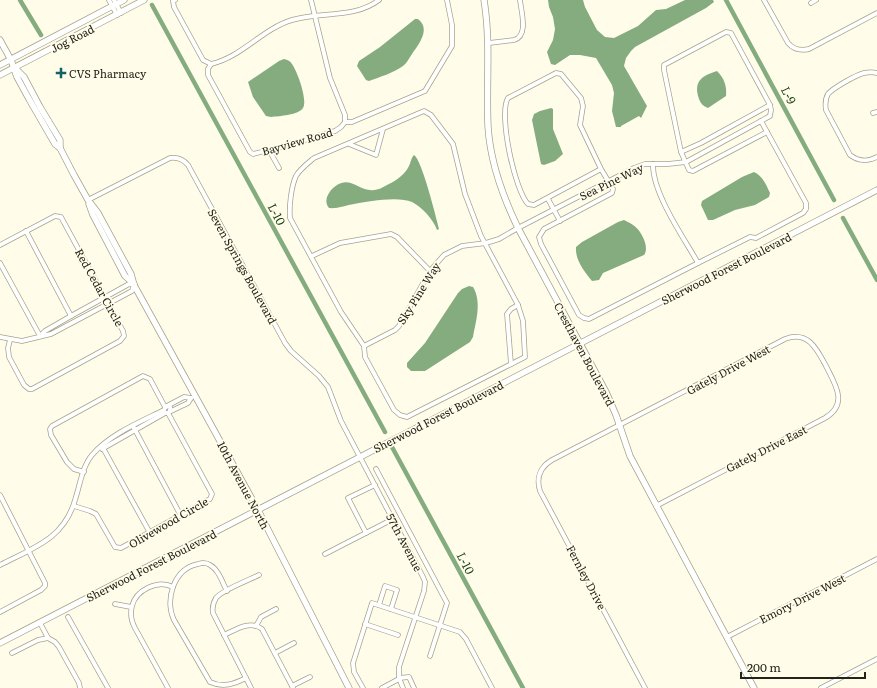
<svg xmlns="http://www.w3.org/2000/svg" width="877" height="688" viewBox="0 0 877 688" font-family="Literata,serif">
	<rect width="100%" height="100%" fill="#fffde9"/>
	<g fill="#85ac7f">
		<path d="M548,0H583L585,7L597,30L605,37L614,38L638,26L656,10L666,9L685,0H713L714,2L706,8L635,47L631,51L626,58L624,66L647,106L641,118L639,116L621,126V127H616L612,111L614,93L612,85L596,58L580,55H570L555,65L551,64L547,52L553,40L555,29L553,17L549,7Z"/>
		<path d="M415,19H418C431,29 419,44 412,54C409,58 407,63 403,66C393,73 380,77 369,81L366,80L357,66L359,61L380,47Z"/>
		<path d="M284,59C288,60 290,61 292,64C297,71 308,100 303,108C299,115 279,116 271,117L266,116L253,97L248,82L279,61Z"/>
		<path d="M717,71C724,78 727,86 726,96L708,108C703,106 701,104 699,99C693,82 701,76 717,71Z"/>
		<path d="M551,108L553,109V129L563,154L555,161L544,165L541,164L532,120L534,114L540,111Z"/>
		<path d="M414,155C422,160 436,217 439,229L437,230C433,219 422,207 412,202C399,196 368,201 354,204C346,205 338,209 329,208C326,204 326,201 327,197C329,192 332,188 337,185C351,176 360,192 374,190C379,190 385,186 389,184C397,180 405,174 409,166C411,162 411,158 414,155Z"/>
		<path d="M754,172C763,176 766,185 770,193L769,197L755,205L735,210L713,220H708L701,205L702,201L742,177Z"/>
		<path d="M624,220C627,222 631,223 633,225C641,230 650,247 644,255L603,273L599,280L592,281C584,271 575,260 576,247L582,242L618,222Z"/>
		<path d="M469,286L473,287C482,302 476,321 473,337L470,342L425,371H411L407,367V363L425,343L458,293L462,289Z"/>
	</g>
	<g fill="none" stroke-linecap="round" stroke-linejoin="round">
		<g stroke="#85ac7f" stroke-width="4.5">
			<path d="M20,0L41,35"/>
			<path d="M726,0L834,200"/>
			<path d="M152,5L385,432"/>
			<path d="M843,218L877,280"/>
			<path d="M392,447L523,688"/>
		</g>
		<defs>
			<g id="street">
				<path d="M109,0L117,15"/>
				<path d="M114,0L121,13"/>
				<path d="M175,0L173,1L174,7L203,60L211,64"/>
				<path d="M311,0L330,78L345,115V122"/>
				<path d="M764,0L788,43C794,50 801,51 809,49L877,13"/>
				<path d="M811,3L816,0"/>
				<path d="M489,43L514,40C529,36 521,11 520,0"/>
				<path d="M211,64L208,69V75L250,152L253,154L281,147L335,131L341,127L345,122"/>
				<path d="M211,64C242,57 262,29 292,20C321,11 354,19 379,0"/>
				<path d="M877,73C873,72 869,72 864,73C856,75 833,88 828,94C825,99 825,104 826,110L850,155C858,161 868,162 877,157"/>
				<path d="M424,111L431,115L453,144L465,194L481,236L518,305L523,321L525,357L407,417L400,415L394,410L365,357L364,346L341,312L290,218C289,207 291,187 296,176C300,169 308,163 314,158Z"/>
				<path d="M873,113L877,112"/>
				<path d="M345,122H352L425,91L452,46V25L447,0"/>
				<path d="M349,144L376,155L383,129"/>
				<path d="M269,150L279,168"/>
				<path d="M681,152L701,143L770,105L731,33L726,32L664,65V70L681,152L689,170L693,171L767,132"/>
				<path d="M653,164C652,193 684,238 698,263L750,237L756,238L803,213L806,209V203L761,121"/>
				<path d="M601,169L534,205L528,204C515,191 498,114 508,98L556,73L561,74L581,98L583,106L580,125L601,169L613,189L612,193L544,229L539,237L541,244L579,315L584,318L589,319L698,263"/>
				<path d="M548,199L560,221"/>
				<path d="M88,200L170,158C177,157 183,159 188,165L285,343L291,351L319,376L328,387L341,421L423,577L425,582L424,591L399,667V678L403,688"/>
				<path d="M26,231L71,316"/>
				<path d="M0,245L55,216L61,217L123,331L124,336L120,341L32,389H29L24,385L9,357L8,348L10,340"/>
				<path d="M312,256L340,243L391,234L397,237L430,271"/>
				<path d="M0,263L40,336"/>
				<path d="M0,337L22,341L51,334L132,291L134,285L129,284L71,316L45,331L40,336"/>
				<path d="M364,346L395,330L399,326L430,271L444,255L462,246L486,243L499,239L518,228L634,168L645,164H668L686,162L770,116L771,110L770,105"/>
				<path d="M511,364L507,314L511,309L518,305"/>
				<path d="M167,406L184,397L191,398"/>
				<path d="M165,408L167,406L170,407V411"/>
				<path d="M167,413L188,403L191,398"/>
				<path d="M133,426L181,516"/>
				<path d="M103,448L150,533"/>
				<path d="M102,449L165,413"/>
				<path d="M376,469L447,603L430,656"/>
				<path d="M84,472L74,469L67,462L51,435L50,429L52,426L143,376L150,379L165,407"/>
				<path d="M0,495L45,583V586L41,590L0,612"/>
				<path d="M74,506L90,511L96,514L115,547L121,548L210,499L212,494L168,413"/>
				<path d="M366,533L348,498L375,485"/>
				<path d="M325,554L393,519"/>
				<path d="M0,565C33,548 64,539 75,500C80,485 82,467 92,455C110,434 140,422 164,410"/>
				<path d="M227,591C222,582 219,570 210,565C206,562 201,563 198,564C173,569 165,600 174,620L210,682C223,688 234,684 246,678"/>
				<path d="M115,604L131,607"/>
				<path d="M379,605L385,586L397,590L391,609"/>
				<path d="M68,617L108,688"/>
				<path d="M40,623L48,638"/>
				<path d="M365,624L398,635"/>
				<path d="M256,626L261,617L276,609"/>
				<path d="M224,635C237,629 250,620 262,629L293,688"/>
				<path d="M727,637L877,559"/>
				<path d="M12,653L38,640L48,638L55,642L59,647L79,683L80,688"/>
				<path d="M275,653L294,643"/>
				<path d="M399,678L409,677L414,688"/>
				<path d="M292,686L310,677"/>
				<path d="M168,688L135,628C131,621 130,614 132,606C136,590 158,579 173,587"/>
				<path d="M251,688L213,613C212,608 213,603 216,598C222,590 249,580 259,575"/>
				<path d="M363,688L354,672L353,663L372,603L460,632L466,639L492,688"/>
				<path d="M382,688L399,679"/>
				<path d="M645,688L540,491C536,478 540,467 552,460L785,339C808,330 817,349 826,366C835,384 849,404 825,418L656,506"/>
				<path d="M821,688L877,659"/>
			</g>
			<g id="secondary">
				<path d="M484,0C491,43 486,83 488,126C490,161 503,197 518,228L606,392L616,415L630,456L754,688"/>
				<path d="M0,40L11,60L17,77L29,99L55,144L60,148"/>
				<path d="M0,65L124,0"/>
				<path d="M15,68L24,77L40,107L60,140V148L74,175L88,200L98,213L131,274L134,285L258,510L349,688"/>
				<path d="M0,75L144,0"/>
				<path d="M89,204L93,215L125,276L134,284"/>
				<path d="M0,643L877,190"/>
			</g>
		</defs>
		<use href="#street" stroke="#a6a38d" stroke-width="5.5"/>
		<use href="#secondary" stroke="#a6a38d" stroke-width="7"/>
		<use href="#street" stroke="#fff" stroke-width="4"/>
		<use href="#secondary" stroke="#fff" stroke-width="5.5"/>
	</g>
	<path fill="#116266" stroke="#fffde9" stroke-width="1.5" d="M59 67h4v4h4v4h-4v4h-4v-4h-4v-4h4z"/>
	<g text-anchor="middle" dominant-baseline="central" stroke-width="3.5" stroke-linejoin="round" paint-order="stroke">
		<g font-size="11" fill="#24231a" stroke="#fffde9">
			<text transform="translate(72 38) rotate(-27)">Jog Road</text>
			<text transform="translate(297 141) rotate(-16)">Bayview Road</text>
			<text transform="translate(611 181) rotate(-26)">Sea Pine Way</text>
			<text transform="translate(243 266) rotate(61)">Seven Springs Boulevard</text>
			<text transform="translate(726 268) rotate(-27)">Sherwood Forest Boulevard</text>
			<text transform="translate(100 287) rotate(61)">Red Cedar Circle</text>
			<text transform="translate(418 293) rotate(-58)">Sky Pine Way</text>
			<text transform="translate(585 354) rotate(62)">Cresthaven Boulevard</text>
			<text transform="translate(728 369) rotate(-28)">Gately Drive West</text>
			<text transform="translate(438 416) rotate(-27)">Sherwood Forest Boulevard</text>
			<text transform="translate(766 448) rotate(-27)">Gately Drive East</text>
			<text transform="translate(244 485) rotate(62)">10th Avenue North</text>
			<text transform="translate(168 522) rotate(-30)">Olivewood Circle</text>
			<text transform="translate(405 542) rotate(62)">57th Avenue</text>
			<text transform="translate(151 565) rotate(-27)">Sherwood Forest Boulevard</text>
			<text transform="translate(587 577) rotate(62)">Fernley Drive</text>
			<text transform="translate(802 598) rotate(-27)">Emory Drive West</text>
		</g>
		<g font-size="11" fill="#24231a" stroke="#fffde9" text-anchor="start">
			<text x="69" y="73">CVS Pharmacy</text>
		</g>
		<g font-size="12" font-style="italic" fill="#0d3607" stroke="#fffde9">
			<text transform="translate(789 95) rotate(62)">L-9</text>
			<text transform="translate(277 214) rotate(61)">L-10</text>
			<text transform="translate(466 563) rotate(62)">L-10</text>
		</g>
	</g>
	<path d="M741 672v6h124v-6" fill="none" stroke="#24231a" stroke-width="2"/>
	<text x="747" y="672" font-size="12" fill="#24231a" stroke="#fffde9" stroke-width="3" paint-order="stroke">200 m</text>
</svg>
